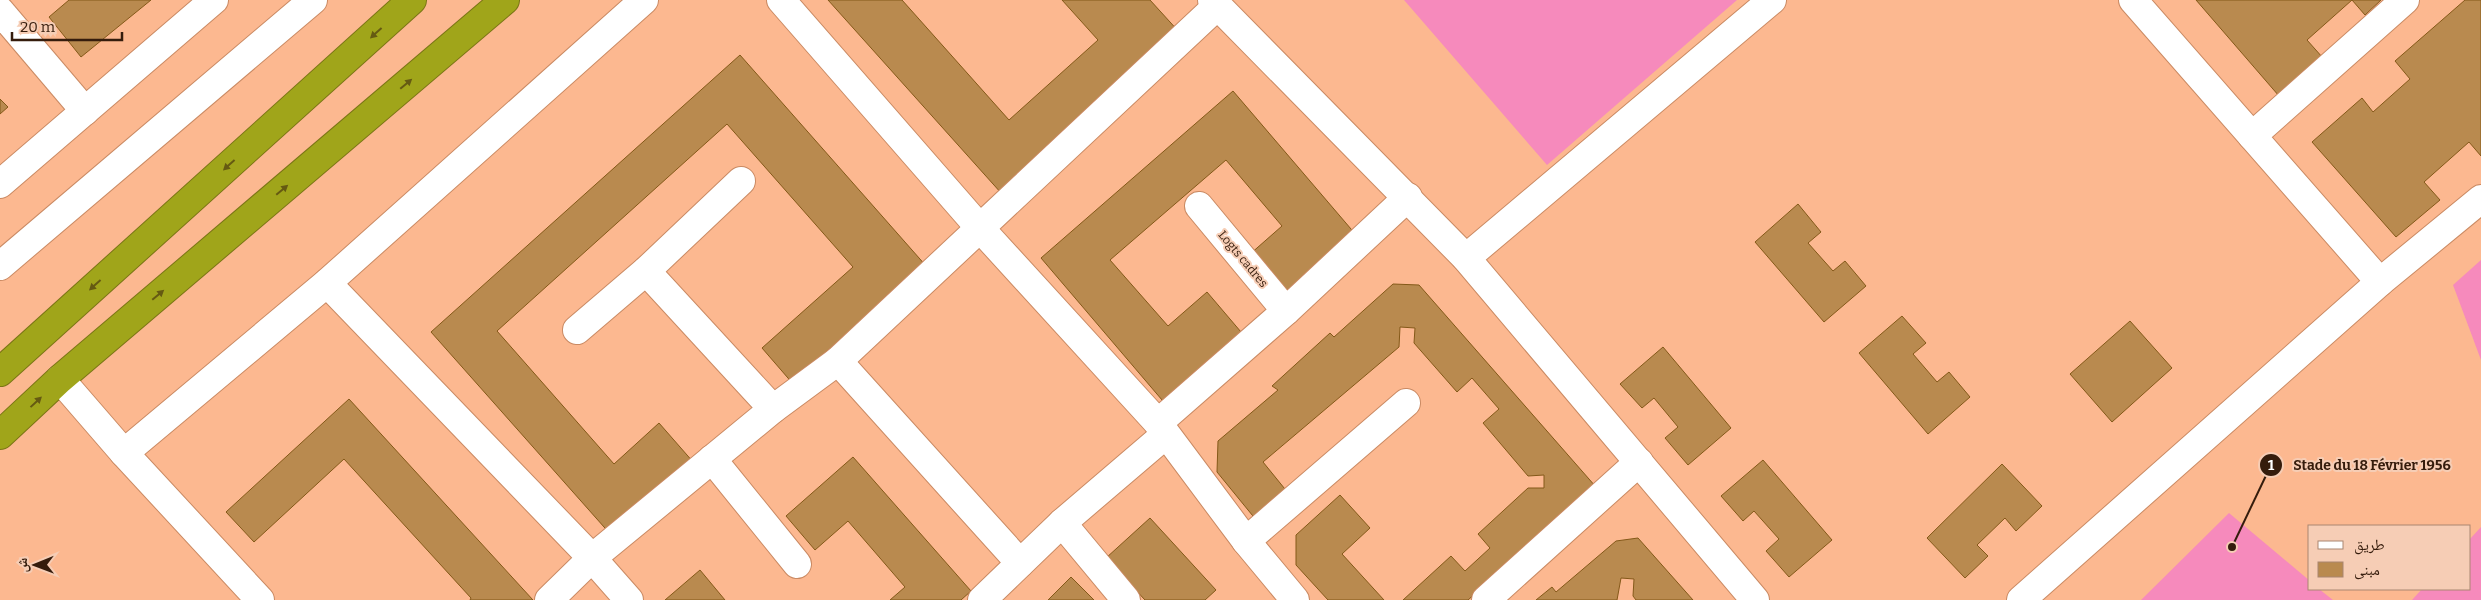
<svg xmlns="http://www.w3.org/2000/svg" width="2481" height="600" viewBox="0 0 2481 600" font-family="Bitter,'Noto Naskh Arabic',serif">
	<rect width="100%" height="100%" fill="#fcb890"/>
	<g fill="#f68abc">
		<path d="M1404,0H1737L1547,165Z"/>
		<path d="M2481,260V360L2453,285Z"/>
		<path d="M2229,513L2310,581V589H2319L2333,600H2141Z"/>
		<path d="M2481,527V600H2412L2422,589H2470V539Z"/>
	</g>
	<g fill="#b98a4f" stroke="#845919">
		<path d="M69,0H151L81,57L49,17Z"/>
		<path d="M828,0H902L1009,120L1098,40L1062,0H1150L1180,33L1002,194Z"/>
		<path d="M2196,0H2381L2365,15L2352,0L2307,40L2323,58L2279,96Z"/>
		<path d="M2465,0H2481V156L2469,142L2424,182L2440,200L2396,237L2312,142L2362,98L2373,112L2410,79L2395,61Z"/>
		<path d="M740,55L927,267L794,385L762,348L853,267L727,124L497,331L614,464L659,423L694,463L612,536L431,332Z"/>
		<path d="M1233,91L1357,236L1285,298L1249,255L1282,226L1226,160L1110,260L1168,326L1207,292L1247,339L1168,407L1041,258Z"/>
		<path d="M0,99L8,107L0,114Z"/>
		<path d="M1798,204L1821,232L1808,243L1833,271L1845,261L1866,286L1824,322L1755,242Z"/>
		<path d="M1393,284L1419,285L1596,487L1468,600H1403L1451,556L1465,571L1490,548L1478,534L1528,488H1544V475L1528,476L1483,423L1499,409L1472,378L1457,392L1414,343L1415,328L1400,327L1399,347L1263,462L1289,494L1257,521L1217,472L1218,441L1278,390L1272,386L1330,333L1334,337Z"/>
		<path d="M1902,316L1926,343L1913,354L1937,382L1949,372L1970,397L1928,434L1859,353Z"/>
		<path d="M2130,321L2172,368L2112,422L2070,374Z"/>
		<path d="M1663,347L1731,428L1688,465L1665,438L1678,427L1654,398L1642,408L1620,384Z"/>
		<path d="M349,399L533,600H470L471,598L344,459L254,542L226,512Z"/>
		<path d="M853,457L971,591L961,600H890L905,587L848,521L815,550L786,516Z"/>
		<path d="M1763,460L1832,540L1789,577L1766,551L1779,539L1754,511L1743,521L1721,496Z"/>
		<path d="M2002,464L2042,506L2016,531L2005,518L1977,545L1988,556L1965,578L1927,538Z"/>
		<path d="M1340,495L1370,528L1342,554L1384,600H1328L1296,565V535Z"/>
		<path d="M1150,518L1216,590L1205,600H1145L1106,558Z"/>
		<path d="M1638,538L1693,600H1636L1633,596L1634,579L1621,578L1617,600H1536L1552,587L1556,592L1616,541Z"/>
		<path d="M700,570L725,600H665Z"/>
		<path d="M1071,577L1094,600H1048Z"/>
	</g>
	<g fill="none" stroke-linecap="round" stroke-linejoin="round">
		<defs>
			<g id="minor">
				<path d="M781,0L979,227L1158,423L1246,541L1295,600"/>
				<path d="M1212,0L1466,258L1772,0"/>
				<path d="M2133,0L2380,282"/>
				<path d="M0,11L85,111"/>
				<path d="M2252,136L2405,0"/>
				<path d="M0,184L214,0"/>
				<path d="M1199,206L1286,311"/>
				<path d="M1466,258L1755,600"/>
				<path d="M0,266L313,0"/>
				<path d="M646,271L773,409"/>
				<path d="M327,283L592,558L629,600"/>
				<path d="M577,330L646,271L741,181"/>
				<path d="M838,361L1020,563"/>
				<path d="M60,379L124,453L260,600"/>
				<path d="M1158,423L1286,311L1408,197"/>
				<path d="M124,453L327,283L644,0"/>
				<path d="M712,459L797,564"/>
				<path d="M1062,523L1126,600"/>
				<path d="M1246,541L1406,403"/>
				<path d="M549,600L592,558L773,409L838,361L1217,6"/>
				<path d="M982,600L1062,523L1165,435"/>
				<path d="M1486,600L1639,462"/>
				<path d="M2021,600L2380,282L2481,199"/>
			</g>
			<g id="highway">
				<path d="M0,372L412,0"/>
				<path d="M0,435L60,379L505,0"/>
			</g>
		</defs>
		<use href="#minor" stroke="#ca8a63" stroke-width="30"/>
		<use href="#highway" stroke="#7b7515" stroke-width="30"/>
		<use href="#minor" stroke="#fff" stroke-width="28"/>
		<use href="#highway" stroke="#a0a51a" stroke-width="28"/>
	</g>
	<defs><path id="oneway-solid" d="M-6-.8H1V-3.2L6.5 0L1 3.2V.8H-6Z" transform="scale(1.25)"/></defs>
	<g fill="#655a12">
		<use href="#oneway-solid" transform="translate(376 33) rotate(138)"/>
		<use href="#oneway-solid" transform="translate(406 84) rotate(-40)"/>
		<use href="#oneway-solid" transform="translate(229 165) rotate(138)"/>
		<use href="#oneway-solid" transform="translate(282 190) rotate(-40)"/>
		<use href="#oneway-solid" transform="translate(95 285) rotate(138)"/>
		<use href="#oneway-solid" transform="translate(158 295) rotate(-40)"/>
		<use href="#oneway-solid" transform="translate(36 402) rotate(-43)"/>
	</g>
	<g text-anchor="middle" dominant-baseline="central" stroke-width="4" stroke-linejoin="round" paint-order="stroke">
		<g font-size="12" fill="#351c0c" stroke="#f6cdb5">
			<text transform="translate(1243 259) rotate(50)">Logts cadres</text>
		</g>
	</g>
	<path fill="none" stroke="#351c0c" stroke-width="2" d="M2232 547L2271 465"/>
	<g fill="#351c0c" stroke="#f6cdb5" stroke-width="2">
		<circle cx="2232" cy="547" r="5"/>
		<circle cx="2271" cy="465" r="12"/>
	</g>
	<g font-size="15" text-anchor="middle" font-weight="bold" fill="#fff">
		<text x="2271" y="470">1</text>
	</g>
	<g font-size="14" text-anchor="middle" font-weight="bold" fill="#351c0c" stroke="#f6cdb5" stroke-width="4" stroke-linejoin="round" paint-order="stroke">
		<text x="2372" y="470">Stade du 18 Février 1956</text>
	</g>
	<rect x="2308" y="525" width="162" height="65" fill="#f6cdb5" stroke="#a98671"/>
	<rect x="2318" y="541" width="25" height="8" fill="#ffffff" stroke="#a98671"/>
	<text x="2354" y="550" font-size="15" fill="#351c0c">طريق</text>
	<rect x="2318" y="562" width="25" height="15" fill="#b98a4f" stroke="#a98671"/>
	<text x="2354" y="575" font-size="15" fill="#351c0c">مبنى</text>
	<g transform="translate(35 565) rotate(269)" stroke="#f6cdb5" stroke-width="4" paint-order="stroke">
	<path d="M0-4L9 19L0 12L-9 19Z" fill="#351c0c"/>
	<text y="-8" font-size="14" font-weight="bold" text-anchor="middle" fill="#351c0c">ش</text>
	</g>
	<path d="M12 32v8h110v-8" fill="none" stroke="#351c0c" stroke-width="2.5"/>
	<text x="20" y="32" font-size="15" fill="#351c0c" stroke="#f6cdb5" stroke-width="4" paint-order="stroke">20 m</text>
</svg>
